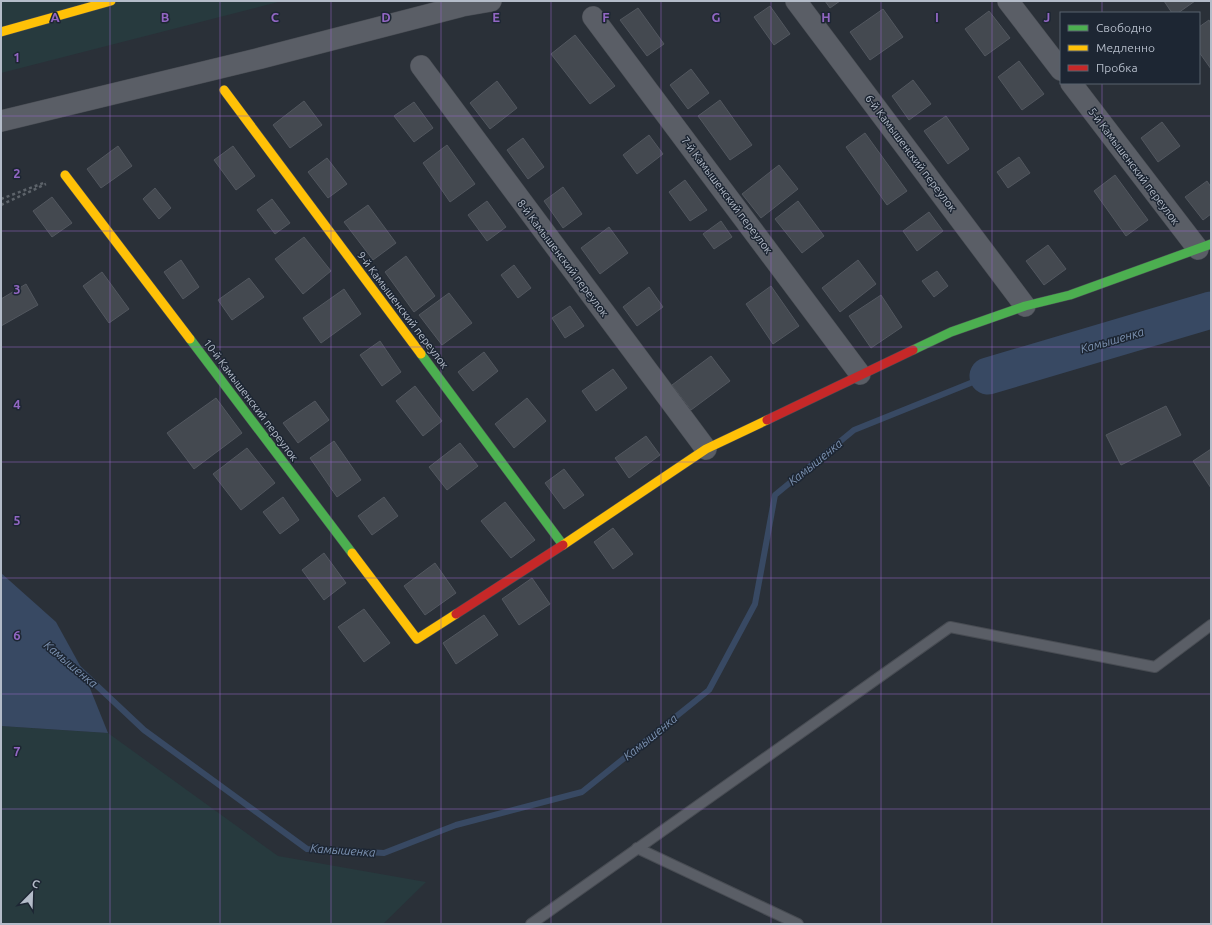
<svg xmlns="http://www.w3.org/2000/svg" width="1212" height="925" viewBox="0 0 1212 925" font-family="Ubuntu,sans-serif">
	<rect width="100%" height="100%" fill="#2a3038"/>
	<g fill="#273a3e">
		<path d="M1,1H282L1,73Z"/>
		<path d="M1,726L108,733L278,856L426,882L383,924H1Z"/>
	</g>
	<path fill="#384963" d="M1,573L56,622L83,671L108,733L1,726Z"/>
	<g fill="none" stroke-linecap="round" stroke-linejoin="round">
		<path stroke="#384963" stroke-width="6" d="M77,667L144,730L307,849L384,853L456,825L582,792L709,690L755,604L775,495L854,430L988,376"/>
		<path stroke="#384963" stroke-width="37" d="M988,376L1211,310"/>
	</g>
	<g fill="#444950" stroke="#52575f">
		<path d="M825,1H840L830,8Z"/>
		<path d="M1164,1H1195L1178,13H1172Z"/>
		<path d="M770,6L790,34L774,45L754,17Z"/>
		<path d="M638,8L664,44L647,56L620,20Z"/>
		<path d="M883,9L903,37L870,60L850,32Z"/>
		<path d="M989,11L1010,38L985,56L965,29Z"/>
		<path d="M1209,20L1211,24V69L1199,52V27Z"/>
		<path d="M575,35L615,86L590,104L551,54Z"/>
		<path d="M1019,61L1044,94L1022,110L998,77Z"/>
		<path d="M691,69L709,93L688,109L670,85Z"/>
		<path d="M913,80L931,104L909,120L892,96Z"/>
		<path d="M497,81L517,108L490,129L470,103Z"/>
		<path d="M720,100L752,145L730,160L698,116Z"/>
		<path d="M304,101L322,125L290,148L273,125Z"/>
		<path d="M414,102L433,128L414,142L394,116Z"/>
		<path d="M946,116L969,149L948,164L924,131Z"/>
		<path d="M1162,122L1180,146L1158,162L1141,138Z"/>
		<path d="M865,133L907,191L887,205L846,147Z"/>
		<path d="M649,135L663,154L637,174L623,155Z"/>
		<path d="M523,138L544,167L528,179L507,150Z"/>
		<path d="M447,145L475,184L450,202L423,163Z"/>
		<path d="M118,146L132,166L101,188L87,169Z"/>
		<path d="M233,146L255,176L236,190L214,160Z"/>
		<path d="M1019,157L1030,173L1008,188L997,172Z"/>
		<path d="M327,158L347,184L328,198L308,172Z"/>
		<path d="M779,165L798,189L761,218L742,194Z"/>
		<path d="M1115,175L1148,220L1126,236L1094,191Z"/>
		<path d="M685,180L707,210L690,221L669,192Z"/>
		<path d="M1207,181L1211,187V214L1203,220L1185,197Z"/>
		<path d="M563,187L582,214L563,228L544,201Z"/>
		<path d="M155,188L171,208L159,219L143,199Z"/>
		<path d="M52,197L72,223L52,237L33,211Z"/>
		<path d="M272,199L290,223L275,234L257,210Z"/>
		<path d="M487,201L506,227L487,241L468,215Z"/>
		<path d="M798,201L824,236L802,253L775,219Z"/>
		<path d="M368,205L396,243L373,260L344,222Z"/>
		<path d="M929,212L943,231L917,251L903,231Z"/>
		<path d="M721,221L732,237L714,249L703,234Z"/>
		<path d="M609,227L628,253L600,274L581,248Z"/>
		<path d="M304,237L331,271L303,294L275,259Z"/>
		<path d="M1048,245L1066,269L1044,285L1026,261Z"/>
		<path d="M406,256L435,296L414,312L385,272Z"/>
		<path d="M181,260L199,287L183,299L164,272Z"/>
		<path d="M858,260L876,284L840,312L822,288Z"/>
		<path d="M514,265L531,288L518,298L501,275Z"/>
		<path d="M937,271L948,286L934,297L922,281Z"/>
		<path d="M102,272L129,309L109,323L83,286Z"/>
		<path d="M249,278L264,297L232,320L218,300Z"/>
		<path d="M26,284L38,305L1,326V299Z"/>
		<path d="M771,286L799,326L773,344L746,304Z"/>
		<path d="M649,287L663,307L637,326L623,307Z"/>
		<path d="M344,289L361,314L321,343L303,318Z"/>
		<path d="M449,293L472,323L442,345L419,315Z"/>
		<path d="M881,295L902,327L871,348L849,316Z"/>
		<path d="M570,306L584,326L565,338L552,318Z"/>
		<path d="M380,341L401,372L382,386L360,355Z"/>
		<path d="M484,352L498,371L473,391L458,372Z"/>
		<path d="M711,356L730,381L691,410L672,385Z"/>
		<path d="M613,369L627,388L596,411L582,391Z"/>
		<path d="M415,386L442,421L423,436L396,401Z"/>
		<path d="M216,398L242,433L194,469L167,433Z"/>
		<path d="M527,398L546,421L514,448L495,424Z"/>
		<path d="M315,401L329,420L298,443L283,423Z"/>
		<path d="M1166,406L1181,435L1121,465L1106,435Z"/>
		<path d="M646,436L660,455L629,478L615,458Z"/>
		<path d="M334,441L361,480L337,497L310,458Z"/>
		<path d="M460,443L478,466L447,490L429,467Z"/>
		<path d="M247,448L275,483L241,510L213,474Z"/>
		<path d="M1211,449V488L1193,461Z"/>
		<path d="M564,469L584,495L564,509L545,483Z"/>
		<path d="M283,497L299,520L280,534L263,512Z"/>
		<path d="M384,497L398,516L372,535L358,516Z"/>
		<path d="M505,502L535,540L511,558L481,521Z"/>
		<path d="M613,528L633,554L613,569L594,542Z"/>
		<path d="M324,553L346,583L324,600L302,570Z"/>
		<path d="M435,563L456,593L425,615L404,586Z"/>
		<path d="M532,578L550,604L519,625L502,599Z"/>
		<path d="M364,609L390,643L364,662L338,627Z"/>
		<path d="M484,615L498,635L456,664L443,643Z"/>
	</g>
	<g fill="none" stroke-linecap="round" stroke-linejoin="round">
		<defs>
			<g id="lane">
				<path d="M637,848L798,924"/>
				<path d="M531,924L950,627L1155,667L1211,625"/>
			</g>
			<g id="street">
				<path d="M796,1L1025,306"/>
				<path d="M1008,1L1061,70"/>
				<path d="M593,17L860,374"/>
				<path d="M421,66L706,449"/>
				<path d="M1071,83L1198,249"/>
				<path d="M1,121L261,58L462,6L491,1"/>
			</g>
			<g id="fast">
				<path d="M190,339L352,553"/>
				<path d="M913,350L951,332L1025,306L1070,295L1211,244"/>
				<path d="M421,354L563,545"/>
			</g>
			<g id="slow">
				<path d="M1,32L111,1"/>
				<path d="M224,90L421,354"/>
				<path d="M65,175L190,339"/>
				<path d="M563,545L706,449L767,420"/>
				<path d="M352,553L417,639L456,614"/>
			</g>
			<g id="jam">
				<path d="M767,420L913,350"/>
				<path d="M456,614L563,545"/>
			</g>
		</defs>
		<use href="#lane" stroke="#484c53" stroke-width="12"/>
		<use href="#street" stroke="#484c53" stroke-width="22"/>
		<use href="#fast" stroke="#484c53" stroke-width="10"/>
		<use href="#slow" stroke="#484c53" stroke-width="10"/>
		<use href="#jam" stroke="#484c53" stroke-width="10"/>
		<g stroke="#5d636a" stroke-width="2.5" stroke-dasharray="3 3" stroke-linecap="butt">
			<path d="M1,199L46,182"/>
			<path d="M1,205L46,184"/>
		</g>
		<use href="#lane" stroke="#5a5e66" stroke-width="10"/>
		<use href="#street" stroke="#5a5e66" stroke-width="21"/>
		<use href="#fast" stroke="#4caf50" stroke-width="9"/>
		<use href="#slow" stroke="#ffc107" stroke-width="9"/>
		<use href="#jam" stroke="#c62828" stroke-width="9"/>
	</g>
	<path fill="none" stroke="#9266c3" stroke-width="1" stroke-opacity="0.55" d="M110,1V924M220,1V924M331,1V924M441,1V924M551,1V924M661,1V924M771,1V924M881,1V924M992,1V924M1102,1V13M1102,83V924M1,116H1211M1,231H1211M1,347H1211M1,462H1211M1,578H1211M1,694H1211M1,809H1211"/>
	<g text-anchor="middle" dominant-baseline="central" stroke-width="3" stroke-linejoin="round" paint-order="stroke">
		<g font-size="11" fill="#b4bcc9" stroke="#1d2633">
			<text transform="translate(911 153) rotate(53)">6-й Камышенский переулок</text>
			<text transform="translate(1134 166) rotate(53)">5-й Камышенский переулок</text>
			<text transform="translate(727 195) rotate(53)">7-й Камышенский переулок</text>
			<text transform="translate(563 258) rotate(53)">8-й Камышенский переулок</text>
			<text transform="translate(403 310) rotate(53)">9-й Камышенский переулок</text>
			<text transform="translate(251 400) rotate(53)">10-й Камышенский переулок</text>
		</g>
		<g font-size="12" font-style="italic" fill="#7c92b1" stroke="#1d2633">
			<text transform="translate(1112 340) rotate(-16)">Камышенка</text>
			<text transform="translate(815 462) rotate(-39)">Камышенка</text>
			<text transform="translate(71 664) rotate(40)">Камышенка</text>
			<text transform="translate(650 737) rotate(-39)">Камышенка</text>
			<text transform="translate(343 850) rotate(4)">Камышенка</text>
		</g>
	</g>
	<g font-size="13" text-anchor="middle" font-weight="bold" fill="#9266c3" stroke="#1d2633" stroke-width="3" stroke-linejoin="round" paint-order="stroke">
		<text x="55" y="22">A</text>
		<text x="165" y="22">B</text>
		<text x="275" y="22">C</text>
		<text x="386" y="22">D</text>
		<text x="496" y="22">E</text>
		<text x="606" y="22">F</text>
		<text x="716" y="22">G</text>
		<text x="826" y="22">H</text>
		<text x="937" y="22">I</text>
		<text x="1047" y="22">J</text>
		<text x="17" y="62">1</text>
		<text x="17" y="178">2</text>
		<text x="17" y="294">3</text>
		<text x="17" y="409">4</text>
		<text x="17" y="525">5</text>
		<text x="17" y="640">6</text>
		<text x="17" y="756">7</text>
	</g>
	<rect width="1212" height="925" fill="none" stroke="#b4bcc9" stroke-width="4"/>
	<rect x="1060" y="12" width="140" height="72" fill="#1d2633" stroke="#59626f"/>
	<rect x="1068" y="25" width="20" height="6" fill="#4caf50" stroke="#59626f"/>
	<text x="1096" y="32" font-size="12" fill="#b4bcc9">Свободно</text>
	<rect x="1068" y="45" width="20" height="6" fill="#ffc107" stroke="#59626f"/>
	<text x="1096" y="52" font-size="12" fill="#b4bcc9">Медленно</text>
	<rect x="1068" y="65" width="20" height="6" fill="#c62828" stroke="#59626f"/>
	<text x="1096" y="72" font-size="12" fill="#b4bcc9">Пробка</text>
	<g transform="translate(32 893) rotate(23)" stroke="#1d2633" stroke-width="3" paint-order="stroke">
	<path d="M0-3L7 15L0 10L-7 15Z" fill="#b4bcc9"/>
	<text y="-6" font-size="11" font-weight="bold" text-anchor="middle" fill="#b4bcc9">С</text>
	</g>
</svg>
